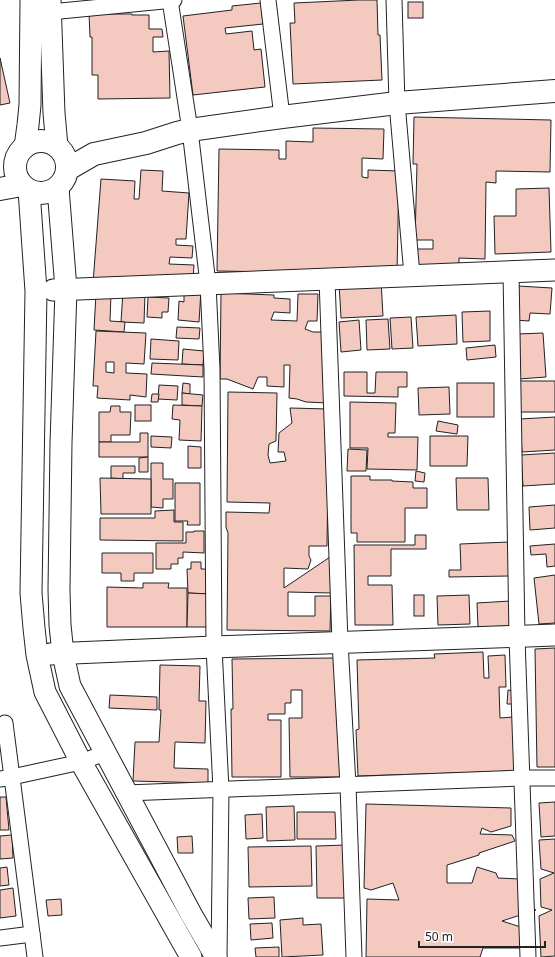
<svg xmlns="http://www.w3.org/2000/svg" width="555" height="957" viewBox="0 0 555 957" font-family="'Noto Sans',sans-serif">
	<rect width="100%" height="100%" fill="#fff"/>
	<g fill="#f3c9c0" stroke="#222" fill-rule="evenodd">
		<path d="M359,0H377L378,35H380L382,80L293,84L290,23H295L294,3Z"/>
		<rect x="408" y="2" width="15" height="16"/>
		<path d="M261,3L263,24L225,28L226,34L252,31L254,50L261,49L265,87L193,95L183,16L232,10V6Z"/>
		<path d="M89,14H132V15H149V29H162L163,37H153V52L169,51L170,98L98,99V75H92V37H90Z"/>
		<path d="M0,58L10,103L0,105Z"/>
		<path d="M414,117L551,120L550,172L496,171V183L486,182L485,259L459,258V269L413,268L414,249H433V240H415L417,164H413Z"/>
		<path d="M313,128L384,129L383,159L362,158V177L368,178V170L399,171L397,274L217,271L219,149L279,150V159H286V141L313,142Z"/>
		<path d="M141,170L163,171L162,191L189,193L186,239H176V245L193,246L192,258L170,257L169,264L194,265L193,279L93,283L101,179L135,181L134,199H139Z"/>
		<path d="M549,188L551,252L495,254L494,216H516V189Z"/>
		<path d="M381,280L383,316L341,318L339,283Z"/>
		<path d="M518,286L552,288L550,314L530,313L529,321L515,320Z"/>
		<path d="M184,289L201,290L199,322L178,320L179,301L184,302Z"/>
		<path d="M123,291L145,293L144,323L121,322Z"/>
		<path d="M96,293L111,294L110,321L125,322L124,332L94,330Z"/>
		<path d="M221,293L274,295V298L290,299V313L274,312L271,320L297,321L298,294H318L317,321H308L305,329L313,332H328L327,403L306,402L297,399L289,398L290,365H284V387L267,386V377H258L253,389L227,379H220Z"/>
		<path d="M148,297L169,298L168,312H162V318L147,317Z"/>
		<path d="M490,311V341L463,342L462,312Z"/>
		<path d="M456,315L457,344L418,346L416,317Z"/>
		<path d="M411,317L413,348L392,349L390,318Z"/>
		<path d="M388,319L390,349L367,350L366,320Z"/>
		<path d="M359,320L361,350L341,352L339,322Z"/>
		<path d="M177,327L200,328L199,339L176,338Z"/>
		<path d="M96,331L146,333L144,364L126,363V373L147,374L146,397L130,395V400L97,398L98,386H93ZM106,362H114V373L106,372Z"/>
		<path d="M543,333L546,377L519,379L517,334Z"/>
		<path d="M151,339L179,341L178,360L150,359Z"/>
		<path d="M495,345L496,357L467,360L466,348Z"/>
		<path d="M183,349L204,351L203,365L182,364Z"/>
		<path d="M152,363L203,365V377L151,374Z"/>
		<path d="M344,372H367V393H375L376,372H407V387H398V397L344,396Z"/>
		<path d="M519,381H555V412H520Z"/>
		<path d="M183,383L190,384V394L182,393Z"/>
		<rect x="457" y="383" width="37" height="34"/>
		<path d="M159,385L178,386L177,400L158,399Z"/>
		<path d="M449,387L450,414L419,415L418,388Z"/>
		<path d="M228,392L277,393L276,441L269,444L268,455L270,463L286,461L284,452H278L279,433L292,423L290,408L329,409L327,546H309V556L311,560L308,569L284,568V588L333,555L332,593L288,592V616H315V596H331L330,631L227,630L228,533L226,527V512L269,513L270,503L227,502Z"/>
		<path d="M182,393L203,395L202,406L182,405Z"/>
		<path d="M152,394H159L158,402H151Z"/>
		<path d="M350,402L396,403L395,433H388V437H418L417,470L367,469L368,448H350Z"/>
		<rect x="135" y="405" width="16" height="16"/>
		<path d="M173,405L202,406L201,441L179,440L180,420L172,419Z"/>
		<path d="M111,406H120V412H131L130,435H111V442H99V412H110Z"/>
		<path d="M555,417V450L522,452L520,419Z"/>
		<path d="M438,421L458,425L457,434L436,431Z"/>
		<path d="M140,433H148V457H99V442H140Z"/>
		<path d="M151,436L172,437L171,448L151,447Z"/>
		<path d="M430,436H468L467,466H430Z"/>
		<path d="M188,446L201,447V468H188Z"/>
		<path d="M348,449L367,450L366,471H347Z"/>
		<path d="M555,453V484L523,486L521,455Z"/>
		<path d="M148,457V472H139V458Z"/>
		<path d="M151,463H163V479H173V499H163V508L151,507Z"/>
		<path d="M111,466H135V473H123V479L111,478Z"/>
		<path d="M416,471L425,473L424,482L415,481Z"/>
		<path d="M351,476H370V480H392V481L413,482V488H427V508H405V542H357V533H351Z"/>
		<path d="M100,478L151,479V514H101Z"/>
		<path d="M456,478H488L489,510H457Z"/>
		<path d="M175,483H200V525H187L188,521H175Z"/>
		<path d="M555,505V528L530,530L529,507Z"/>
		<path d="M174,510V522H183V541L100,540V518H155V511Z"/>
		<path d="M194,531H204V553L183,552V558H178V564H171V569H156V543H186V532H194Z"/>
		<path d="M415,535H426V549H391V576H368V585H392L393,625H355L354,545H415Z"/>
		<path d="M509,542L510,576L449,577V570H461L460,544Z"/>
		<path d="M555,544V566L547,567L546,554L531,555L530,546Z"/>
		<path d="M102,553H153V573H134V581H121V573H102Z"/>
		<path d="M191,562H201V569H211V594L188,593L187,569H191Z"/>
		<path d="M555,575V623L539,624L534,578Z"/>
		<path d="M143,583H169L168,588H187V627H107V587L143,588Z"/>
		<path d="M188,593L211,594L210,627H187Z"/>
		<rect x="414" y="595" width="10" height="21"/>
		<path d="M469,595L470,624L438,625L437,596Z"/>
		<path d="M510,601L511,626L478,627L477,603Z"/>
		<path d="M555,648V767H537L535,649Z"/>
		<path d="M483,652L484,678H489L488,656L505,655L506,687H499L500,718L513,717L515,771L358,776L356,730L359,729L357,660L435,658L434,654Z"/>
		<path d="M335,658L343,777H290L289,718H302V690H291V703H285V714H268V720H281V777H232L231,709H233L232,659Z"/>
		<path d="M160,665L200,666L199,701H206L205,743L175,742L174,768L208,769V783L133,781L135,742H159L161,710H159Z"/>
		<path d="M508,690L515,691V704H507Z"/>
		<path d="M110,695L157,697V710L109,708Z"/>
		<path d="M0,797H6L9,830H0Z"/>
		<path d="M555,802V836L541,837L539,803Z"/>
		<path d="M366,804L511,808V826L491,832L482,828L480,834L512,835L515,841L479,853V855L447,865V883H472L477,867L496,873L498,878L520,879L519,905L536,910L502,921L527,929V948H483L480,957H366L367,899L399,900L393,883L371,890L364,888Z"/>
		<path d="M294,806L295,840L267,841L266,807Z"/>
		<path d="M297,812H335L336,839H297Z"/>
		<path d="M262,814L263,838L246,839L245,815Z"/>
		<path d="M12,835L13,858L0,859V836Z"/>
		<path d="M192,836L193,853H178L177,837Z"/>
		<path d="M555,839V956L541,957L539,916L552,910L541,907L540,879L554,873L541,869L539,840Z"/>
		<path d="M347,845L348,898H317L316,846Z"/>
		<path d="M311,846L312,886L249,887L248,847Z"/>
		<path d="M7,867L9,885L0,886V868Z"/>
		<path d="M13,888L16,916L0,918V890Z"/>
		<path d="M274,897L275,918L249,919L248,898Z"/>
		<path d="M61,899L62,915L48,916L46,900Z"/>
		<path d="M303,918V925L321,924L323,955L282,957L280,920Z"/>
		<path d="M272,923L273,938L251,940L250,924Z"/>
		<path d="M279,947V957H256L255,948Z"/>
	</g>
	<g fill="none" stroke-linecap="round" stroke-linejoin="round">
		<defs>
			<g id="street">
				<path d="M170,0L190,130L208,284L212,369L214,647L221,790L219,957"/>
				<path d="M268,0L282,117"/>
				<path d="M394,0L397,103L412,275"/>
				<path d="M50,12L174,0"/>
				<path d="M511,271L517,637L528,957"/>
				<path d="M327,279L340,642L348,785L354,957"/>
				<path d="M5,723L35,957"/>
				<path d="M0,779L12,777L81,762L105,753"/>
				<path d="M126,793L522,778H555"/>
				<path d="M0,938L32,934"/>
			</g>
			<g id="secondary">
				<path d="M50,0L54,113L57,146"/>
				<path d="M25,147L28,125L30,105L31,0"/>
				<path d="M58,188L66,289L61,443L59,590L60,625L63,654L70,686L191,914L216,957"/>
				<path d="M29,190L36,291L31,593L34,628L37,655L45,692L81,762L191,957"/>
				<path d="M53,290L555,270"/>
				<path d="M50,654L214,647L555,635"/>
			</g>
			<g id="primary">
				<circle cx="41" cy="167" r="26"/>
				<path d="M68,169L94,154L146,143L177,133L190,130L282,117L397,103L555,91"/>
				<path d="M0,189L22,185"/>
			</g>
		</defs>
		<use href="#street" stroke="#222" stroke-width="17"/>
		<use href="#secondary" stroke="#222" stroke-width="23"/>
		<use href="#primary" stroke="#222" stroke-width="24"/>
		<use href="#street" stroke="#fff" stroke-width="15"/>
		<use href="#secondary" stroke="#fff" stroke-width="21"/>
		<use href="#primary" stroke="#fff" stroke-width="22"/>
	</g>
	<path d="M419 941v6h126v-6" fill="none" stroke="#222222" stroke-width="2"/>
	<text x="425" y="941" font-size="12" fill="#222222" stroke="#ffffff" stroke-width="3" paint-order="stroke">50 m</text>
</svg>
